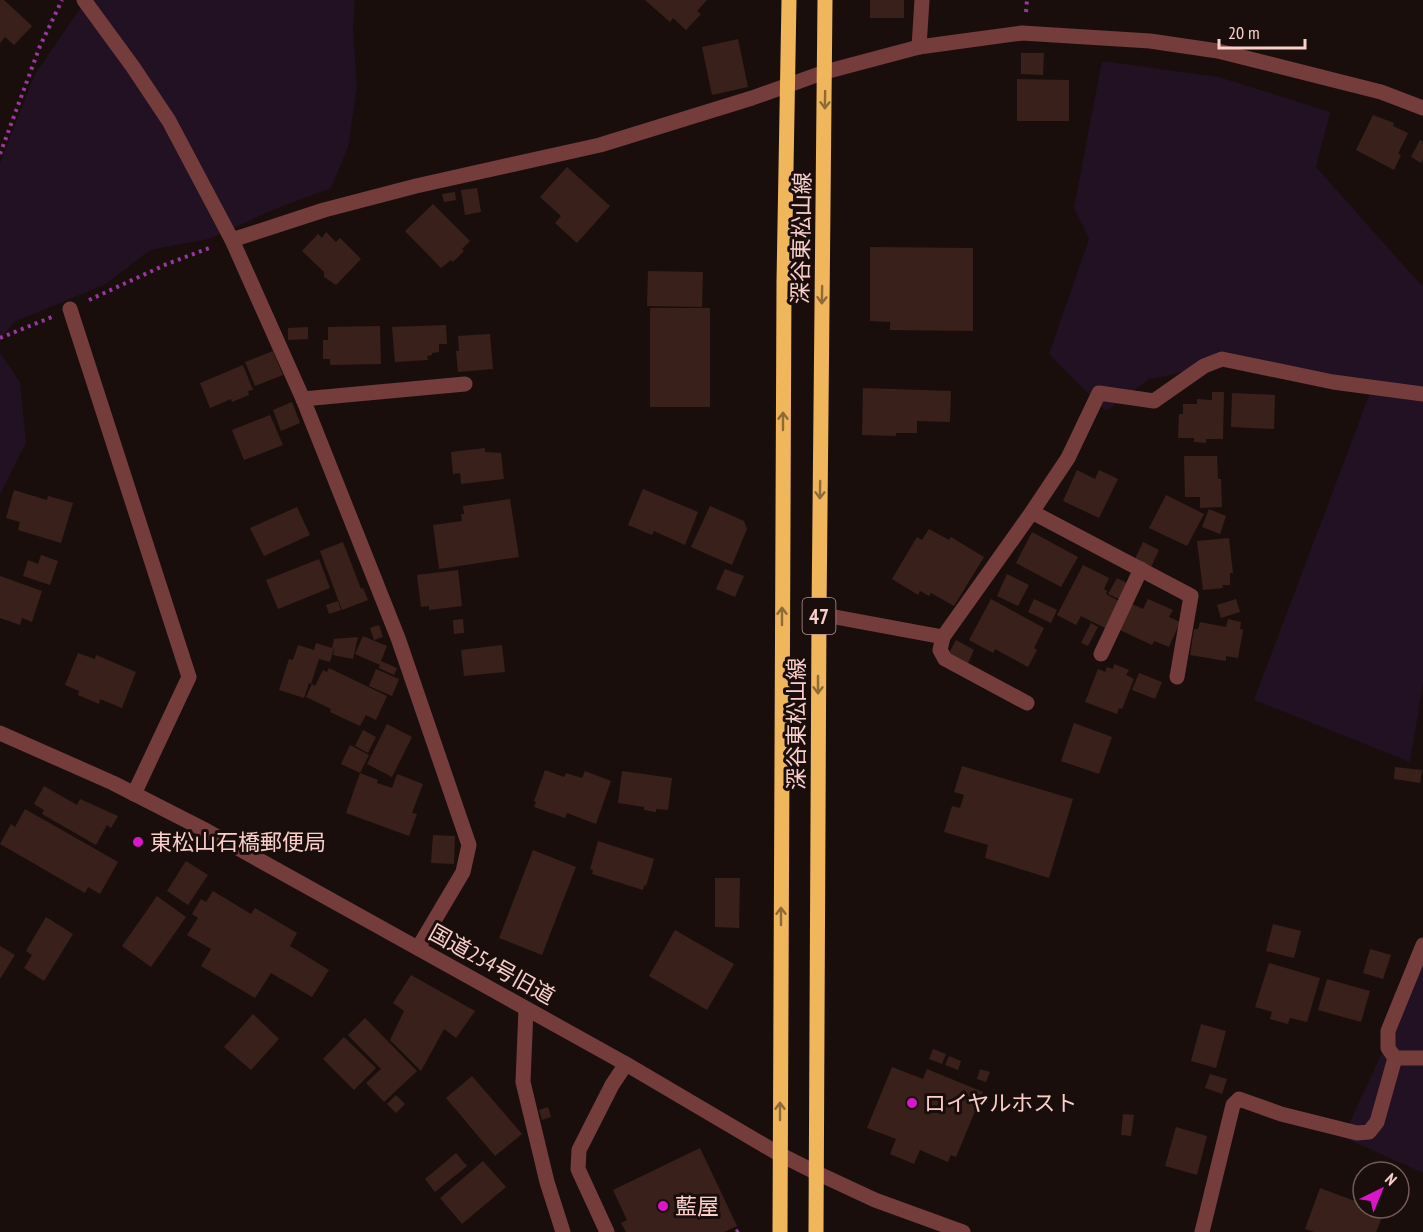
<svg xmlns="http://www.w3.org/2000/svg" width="1423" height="1232" viewBox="0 0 1423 1232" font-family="'PT Sans Narrow','Noto Sans JP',sans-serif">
	<rect width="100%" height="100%" fill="#1a0e0c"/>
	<g fill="#221023">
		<path d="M86,0H355L353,29L357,87L348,147L331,188L275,209L209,239L150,250L106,284L14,322L0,340V163L35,74Z"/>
		<path d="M1102,61L1219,77L1330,112L1316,167L1420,284L1423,285V684L1410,762L1254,700L1373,385L1236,360L1148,380L1106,411L1049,354L1089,239L1074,208Z"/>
		<path d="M0,353L20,382L26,442L0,494Z"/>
		<path d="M1423,965V1173L1343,1137Z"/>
	</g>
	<g fill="#39201a">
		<path d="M0,0H4L32,26L14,45L5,37L0,43Z"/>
		<path d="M645,0H707L697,11L701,14L686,30L673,18L670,22Z"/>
		<rect x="870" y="0" width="34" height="18"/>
		<path d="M738,39L748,87L712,95L702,47Z"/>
		<path d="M1021,53H1044L1043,75L1021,74Z"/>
		<path d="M1017,79L1069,80V121H1017Z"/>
		<path d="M1373,115L1394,123L1393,126L1408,133L1398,154L1401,155L1394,170L1356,150Z"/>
		<path d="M1420,140L1423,142V159L1421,163L1411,157Z"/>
		<path d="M567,167L610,206L577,243L555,223L561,216L540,197Z"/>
		<path d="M477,188L481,212L465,215L461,190Z"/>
		<path d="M455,192L456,200L444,202L442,194Z"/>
		<path d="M433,204L470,241L462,249L464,251L453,262L451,260L441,268L405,231Z"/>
		<path d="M326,232L336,242L340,238L361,259L336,285L324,277V272L302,251L318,234L322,238Z"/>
		<path d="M870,247L973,248V331L890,330V322L870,321Z"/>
		<path d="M648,271L703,272L702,307L647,306Z"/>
		<rect x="650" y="308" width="60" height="99"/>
		<path d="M446,325L447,344H439V352L432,353V355L427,356L428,360L395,362L392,327Z"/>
		<path d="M380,326L381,364L330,365V359H323V340H328V327Z"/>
		<path d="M308,327V339L288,340V328Z"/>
		<path d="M490,334L493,369L458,372L456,351H459L458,336Z"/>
		<path d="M273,351L283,375L255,386L245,362Z"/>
		<path d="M243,365L253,390L248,391L249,395L232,402L231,399L210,408L200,383Z"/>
		<path d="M863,388L951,391L950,422L917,421V433H896V436L862,435Z"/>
		<path d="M1212,392H1224L1223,439H1206V443L1194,442V438H1178L1179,414H1183V404H1197V399L1212,400Z"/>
		<path d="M1232,393L1275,395L1274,429L1231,427Z"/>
		<path d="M292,402L300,423L281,431L273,410Z"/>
		<path d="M270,415L283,445L244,460L232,430Z"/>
		<path d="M485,448V452L501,453L504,479L461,484L460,473L453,474L451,452Z"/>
		<path d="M1184,456H1217L1218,479H1221L1222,507L1200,508V497H1185Z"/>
		<path d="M1077,470L1095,479L1099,470L1118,479L1099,518L1063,501Z"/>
		<path d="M643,489L698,512L685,545L654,531L652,535L628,525Z"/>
		<path d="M14,490L47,500L48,496L73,503L61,543L18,530L20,522L6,518Z"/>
		<path d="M1166,495L1204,514L1187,546L1149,528Z"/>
		<path d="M510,499L519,557L439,569L433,525L462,521L461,514H464L463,506Z"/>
		<path d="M710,506L744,521L747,529L732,565L691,547Z"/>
		<path d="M297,507L310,535L264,556L250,528Z"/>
		<path d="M1209,509L1226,516L1220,534L1202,527Z"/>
		<path d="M929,529L949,540L951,537L984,557L954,606L931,593L929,596L920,591L918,595L892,579L917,537L922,540Z"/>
		<path d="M1032,532L1078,557L1061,587L1016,563Z"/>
		<path d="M1229,538L1233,573H1230V585H1222L1223,588L1203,590L1197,541Z"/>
		<path d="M343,542L361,589L363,588L368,600L342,610L320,551Z"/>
		<path d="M1143,542L1159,550L1151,567L1135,559Z"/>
		<path d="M41,555L58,561L50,585L23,576L28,560L38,564Z"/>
		<path d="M319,559L330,588L278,609L266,580Z"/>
		<path d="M1083,565L1109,578L1104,589L1107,591L1106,594L1119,601L1105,628L1081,616L1076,625L1057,615Z"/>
		<path d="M725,569L744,576L735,597L716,589Z"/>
		<path d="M458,570L462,606L429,610V606L421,607L417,575Z"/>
		<path d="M1007,574L1029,585L1018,606L997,596Z"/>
		<path d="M0,576L42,591L32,622L22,618L20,625L0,618Z"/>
		<path d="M1117,578L1127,583L1119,599L1108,594Z"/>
		<path d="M991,599L1044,628L1034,648L1037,650L1028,667L995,649L993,653L969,640Z"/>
		<path d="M1034,599L1057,610L1051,623L1028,612Z"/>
		<path d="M1148,599L1173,610L1169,617L1180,622L1169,647L1154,641L1152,645L1120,630L1132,604L1143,609Z"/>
		<path d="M1236,599L1240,612L1221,618L1217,605Z"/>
		<path d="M338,601L341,610L329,614L326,605Z"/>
		<path d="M463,619L464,633L454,634L453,620Z"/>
		<path d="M1228,619L1241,622L1240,629L1243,630L1238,658L1226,656V661L1190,655L1194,629H1198L1200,622L1226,627Z"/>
		<path d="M1091,623L1098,627L1088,646L1081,643Z"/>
		<path d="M379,625L383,637L374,640L370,628Z"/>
		<path d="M363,636L387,646L381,661L397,668L394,675L379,668L380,665L355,654Z"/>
		<path d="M358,637L353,659L333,655L335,645L330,662L319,659L311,684L309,683L304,698L279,690L289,659L293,660L298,645L314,650L316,643L332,648L334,639Z"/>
		<path d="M956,640L974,650L968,663L949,653Z"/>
		<path d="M502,645L505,672L464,676L461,650Z"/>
		<path d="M78,653L95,659L96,655L136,672L122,708L100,699L99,704L78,695L79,691L65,685Z"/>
		<path d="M1114,664L1129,670L1126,675L1134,679L1122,709L1119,708L1117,714L1085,702L1098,669L1105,672L1107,667L1113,669Z"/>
		<path d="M329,668L387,696L376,720L366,715L360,726L330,712L331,709L306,697L312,684L315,686L323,670L327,672Z"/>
		<path d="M376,669L399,679L392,696L369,686Z"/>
		<path d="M1139,673L1162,682L1155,699L1132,690Z"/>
		<path d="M1074,723L1112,737L1099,774L1061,761Z"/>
		<path d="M387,724L412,737L392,777L367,764Z"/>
		<path d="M363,730L376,737L368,753L355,746Z"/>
		<path d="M350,745L369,755L360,773L341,764Z"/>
		<path d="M962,766L1073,799L1049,878L985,858L988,845L944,832L952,806L960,808L964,795L954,792Z"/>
		<path d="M1395,767L1422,770L1420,783L1394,779Z"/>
		<path d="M545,770L564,777L566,773L582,778L585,771L611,781L596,824L567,813L565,818L534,807L536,802L534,801Z"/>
		<path d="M622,771L672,778L668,810L656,809V812L644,810V807L618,803Z"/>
		<path d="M360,773L378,780L377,783L392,788L397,774L423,784L412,813L417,814L409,836L346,813Z"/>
		<path d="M44,786L77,805L80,799L118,816L111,828L107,825L96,845L42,814L44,810L34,804Z"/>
		<path d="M25,809L118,862L100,894L88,887L85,893L0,844L11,824L15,827Z"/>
		<path d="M433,835L455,836L454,864L431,863Z"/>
		<path d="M598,841L654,859L646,886L644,885L643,890L592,874L593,870L590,869Z"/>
		<path d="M533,850L576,867L542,955L499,938Z"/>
		<path d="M186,861L208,875L188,905L167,891Z"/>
		<path d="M715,878H740L739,928L715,927Z"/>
		<path d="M213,891L251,914L255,908L297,933L290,946L329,970L312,997L271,973L255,998L201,966L211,949L187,935L198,918L192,914L201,899L206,902Z"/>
		<path d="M157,896L186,917L151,967L122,946Z"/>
		<path d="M46,917L73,934L44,981L24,968L32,955L26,951Z"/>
		<path d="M1273,924L1301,931L1294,958L1266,951Z"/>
		<path d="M675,930L734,964L707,1010L649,976Z"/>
		<path d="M0,946L15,955L0,979Z"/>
		<path d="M1370,949L1391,955L1383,979L1363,973Z"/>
		<path d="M1269,963L1320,978L1307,1022L1290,1018L1288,1024L1270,1019L1272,1012L1255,1007Z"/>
		<path d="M411,975L475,1011L456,1038L444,1029L421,1071L390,1040L404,1011L393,1003Z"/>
		<path d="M1327,979L1370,991L1361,1022L1318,1010Z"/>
		<path d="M253,1014L279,1039L251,1070L224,1047Z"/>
		<path d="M365,1018L417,1071L384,1102L366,1083L381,1069L348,1035Z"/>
		<path d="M1201,1024L1226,1031L1216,1068L1191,1061Z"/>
		<path d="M344,1037L376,1068L354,1090L323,1059Z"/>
		<path d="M933,1049L946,1054L942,1064L929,1059Z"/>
		<path d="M949,1056L961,1061L958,1070L945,1065Z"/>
		<path d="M892,1067L923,1079L927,1069L983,1092L956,1157L951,1155L948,1162L920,1150L914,1164L890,1154L896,1139L867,1128Z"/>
		<path d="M980,1069L990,1072L986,1082L977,1079Z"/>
		<path d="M1210,1074L1227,1079L1222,1094L1205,1088Z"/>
		<path d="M472,1076L522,1134L495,1156L446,1098Z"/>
		<path d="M396,1095L405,1104L396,1113L387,1104Z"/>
		<path d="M548,1107L551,1117L542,1120L539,1110Z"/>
		<path d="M1123,1114L1134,1115L1131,1136L1121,1135Z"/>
		<path d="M1176,1127L1207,1136L1197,1175L1165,1166Z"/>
		<path d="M700,1148L737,1226L724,1232H626L621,1223L627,1220L613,1190Z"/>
		<path d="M456,1153L467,1166L435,1192L425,1179Z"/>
		<path d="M483,1161L506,1187L462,1224L440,1198Z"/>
		<path d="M1320,1188L1363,1204V1208H1373L1384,1212L1376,1232H1314L1305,1229Z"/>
	</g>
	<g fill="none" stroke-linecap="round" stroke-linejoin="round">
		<g stroke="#9937a1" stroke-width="4" stroke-dasharray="3 4.5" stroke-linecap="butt">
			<path d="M1026,12L1027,0"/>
			<path d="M0,154L40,46L62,0"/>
			<path d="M89,300L167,264L212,247"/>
			<path d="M0,338L52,317"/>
			<path d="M736,1232L741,1229"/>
		</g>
		<g stroke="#743d3c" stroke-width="15">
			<path d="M84,0L133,67L169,121L232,240L303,399L398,638L469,845L463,872L418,948"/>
			<path d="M919,47L922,0"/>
			<path d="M232,240L324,210L416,186L600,145L752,98L825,72L919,47L1022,33L1150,41L1218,51L1381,92L1423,108"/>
			<path d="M70,309L189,677L134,794"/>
			<path d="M303,399L465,384"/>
			<path d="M1032,512L1191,596L1177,677"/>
			<path d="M819,614L943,637"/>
			<path d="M1101,654L1141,569"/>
			<path d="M1027,703L945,659L940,650L943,637L1032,512L1068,458L1099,393L1154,401L1204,366L1222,359L1333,382L1423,394"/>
			<path d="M0,733L113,783L207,831L626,1064L779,1154L817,1173L875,1200L963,1232"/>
			<path d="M526,1009L523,1082L547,1182L563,1232"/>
			<path d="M1395,1058H1423"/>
			<path d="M607,1232L578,1169L579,1150L612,1085L626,1064"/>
			<path d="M1202,1232L1233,1105L1239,1099L1281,1114L1357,1133L1369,1132L1377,1122L1395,1058L1388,1048V1031L1423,945"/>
		</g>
		<g stroke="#efb65c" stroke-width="15">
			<path d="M780,1232L784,282L789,0"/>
			<path d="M816,1232L819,614L825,0"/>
		</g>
	</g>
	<defs><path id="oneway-shaft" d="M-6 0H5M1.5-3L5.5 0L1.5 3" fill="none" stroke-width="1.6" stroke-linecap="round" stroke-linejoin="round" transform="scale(1.5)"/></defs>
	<g stroke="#8f6a38">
		<use href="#oneway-shaft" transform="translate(825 100) rotate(91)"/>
		<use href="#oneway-shaft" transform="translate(822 295) rotate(91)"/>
		<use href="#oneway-shaft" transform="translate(783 421) rotate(-90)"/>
		<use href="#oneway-shaft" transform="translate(820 490) rotate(91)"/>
		<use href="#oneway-shaft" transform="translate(782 616) rotate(-90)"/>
		<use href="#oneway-shaft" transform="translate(818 685) rotate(90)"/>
		<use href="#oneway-shaft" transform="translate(781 916) rotate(-90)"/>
		<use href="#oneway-shaft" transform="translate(780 1111) rotate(-90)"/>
	</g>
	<g fill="#db15c9" stroke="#1a0e0c" stroke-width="2">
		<circle cx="138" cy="842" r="6"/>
		<circle cx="912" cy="1103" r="6"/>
		<circle cx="663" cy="1206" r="6"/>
	</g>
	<g text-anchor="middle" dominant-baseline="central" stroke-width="6" stroke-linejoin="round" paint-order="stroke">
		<rect fill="#1a0e0c" stroke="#b79591" stroke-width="1.5" x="802.5" y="598" width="33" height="36" rx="4.5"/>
		<g font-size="21" font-weight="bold" fill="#facfca">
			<text x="819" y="616">47</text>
		</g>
		<g font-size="22" fill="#facfca" stroke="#1a0e0c">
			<text transform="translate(801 238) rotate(-89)">深谷東松山線</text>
			<text transform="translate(796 724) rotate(-90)">深谷東松山線</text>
			<text transform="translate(492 964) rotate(29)">国道254号旧道</text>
		</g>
		<g font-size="22" fill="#facfca" stroke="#1a0e0c" text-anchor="start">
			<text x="150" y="842">東松山石橋郵便局</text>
			<text x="924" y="1103">ロイヤルホスト</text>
			<text x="675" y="1206">藍屋</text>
		</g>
	</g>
	<g transform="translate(1381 1190) rotate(43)"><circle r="28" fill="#1a0e0c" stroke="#745b58" stroke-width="1.5"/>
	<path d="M0-4.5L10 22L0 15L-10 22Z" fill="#db15c9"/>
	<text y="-9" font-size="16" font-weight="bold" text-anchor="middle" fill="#facfca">N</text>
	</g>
	<path d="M1219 39v9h86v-9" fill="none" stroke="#facfca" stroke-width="3"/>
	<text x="1228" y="39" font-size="18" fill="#facfca" stroke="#1a0e0c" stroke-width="4.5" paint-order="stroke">20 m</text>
</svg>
